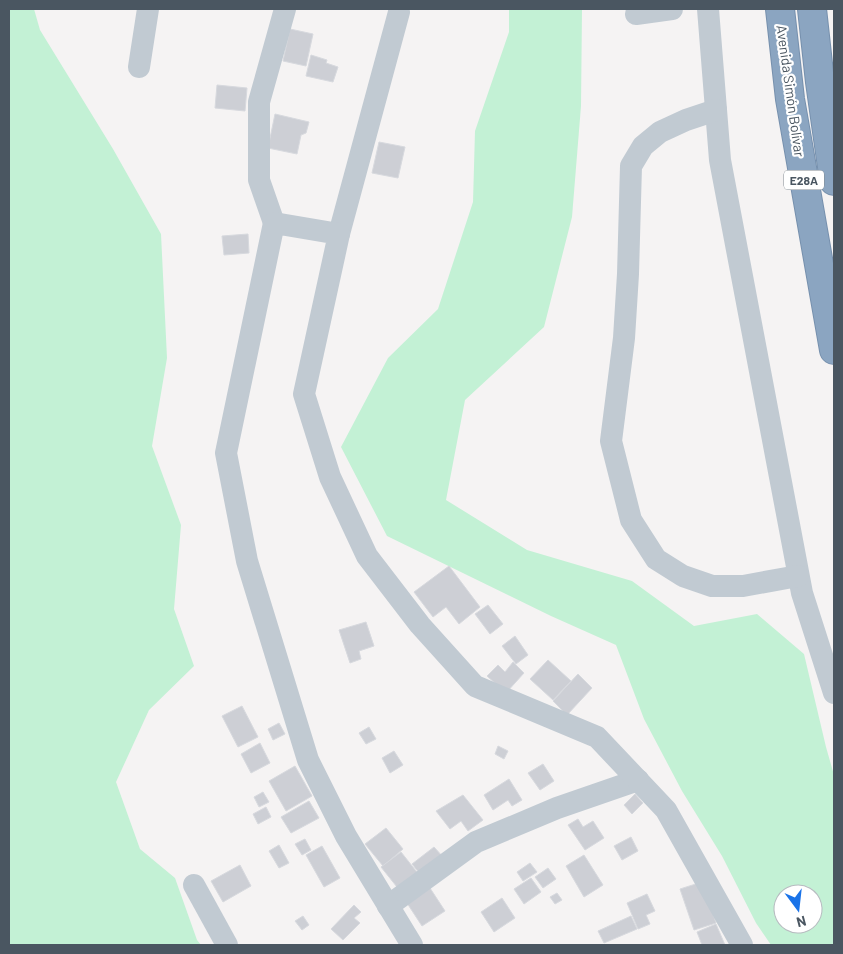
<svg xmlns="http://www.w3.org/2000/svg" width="843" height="954" viewBox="0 0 843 954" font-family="Barlow,sans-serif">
	<rect width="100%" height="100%" fill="#f5f3f3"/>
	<g fill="#c3f1d5" fill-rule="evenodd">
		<path d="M9,9H34L40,30L113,149L161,234L167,358L152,446L181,525L174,609L194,666L149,710L116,782L140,849L175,878L197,940L201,945H9Z"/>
		<path d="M509,9H582L581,106L572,217L544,327L465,400L446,500L527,550L632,581L694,626L757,614L804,654L826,747L834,775V945H771L756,923L722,856L682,791L644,719L616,645L551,616L387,536L341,447L388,358L438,309L473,202L475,131L509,32ZM783,894H813V924H783Z"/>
	</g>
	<g fill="#cdcfd5" stroke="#d7d9de">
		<path d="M290,29L313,34L306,66L283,61Z"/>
		<path d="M311,55L327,60L326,63L338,67L333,82L306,76Z"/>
		<path d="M217,85L247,88L245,111L215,108Z"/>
		<path d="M275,114L309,122L306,133L301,135L297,154L268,148Z"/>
		<path d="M379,142L405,147L398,178L372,173Z"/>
		<path d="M248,234L249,253L224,255L222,236Z"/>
		<path d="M449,566L480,607L459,624L446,607L433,617L414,592Z"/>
		<path d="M488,605L503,624L490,634L475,614Z"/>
		<path d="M366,622L374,646L359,651L361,659L350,663L339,630Z"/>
		<path d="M515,636L528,655L516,664L502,646Z"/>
		<path d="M548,660L571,681L553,700L530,679Z"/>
		<path d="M513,662L524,673L506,693L487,676L498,665L505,672Z"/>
		<path d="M578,674L592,688L567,715L553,701Z"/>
		<path d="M242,706L258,737L238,747L222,716Z"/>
		<path d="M279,723L285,734L273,740L268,729Z"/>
		<path d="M369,727L376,739L366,744L359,733Z"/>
		<path d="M260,743L270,763L251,773L241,754Z"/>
		<path d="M498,746L508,751L504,759L495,754Z"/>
		<path d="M394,751L403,765L390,773L382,758Z"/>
		<path d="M543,764L554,781L540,790L528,773Z"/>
		<path d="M295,766L312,796L286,811L269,781Z"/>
		<path d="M509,779L522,800L512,806L508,800L493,810L484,795Z"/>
		<path d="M263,792L269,802L259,807L254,797Z"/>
		<path d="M635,794L643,803L632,814L624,805Z"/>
		<path d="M463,795L483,820L468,831L461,821L450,829L436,811Z"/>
		<path d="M309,801L319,818L291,833L281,817Z"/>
		<path d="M266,807L271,817L258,824L253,814Z"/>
		<path d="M578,819L583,827L593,821L604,838L585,850L568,825Z"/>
		<path d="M386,828L403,849L383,866L365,844Z"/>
		<path d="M631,837L638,851L622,860L614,846Z"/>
		<path d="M305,839L311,850L302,855L295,844Z"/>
		<path d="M279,845L289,863L279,868L269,851Z"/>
		<path d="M322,846L340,878L324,887L306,855Z"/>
		<path d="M434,847L443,857L420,874L412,864Z"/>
		<path d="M401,852L420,876L401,892L381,867Z"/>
		<path d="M584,855L603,885L584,897L566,866Z"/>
		<path d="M530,863L537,872L523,881L517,872Z"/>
		<path d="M240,865L251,886L223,902L211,881Z"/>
		<path d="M548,868L556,879L543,888L535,877Z"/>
		<path d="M531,878L541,892L524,904L514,889Z"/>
		<path d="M702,882L716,923L694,930L680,889Z"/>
		<path d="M428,885L445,911L422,926L405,900Z"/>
		<path d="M557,893L562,900L555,904L550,897Z"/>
		<path d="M647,894L655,911L646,915L650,924L638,929L627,903Z"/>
		<path d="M502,898L515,918L494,932L481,912Z"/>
		<path d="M354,905L361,912L354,918L360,923L343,940L331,929Z"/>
		<path d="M303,916L309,925L302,930L295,921Z"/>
		<path d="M631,916L637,929L604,943L598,931Z"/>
		<path d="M716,924L725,945H702L697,932Z"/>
	</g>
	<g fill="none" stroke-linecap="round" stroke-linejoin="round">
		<defs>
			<g id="highway">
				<path d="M780,9L790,99L834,350"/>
				<path d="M812,9L820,82L834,181"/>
			</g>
		</defs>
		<use href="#highway" stroke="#7690ad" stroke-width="30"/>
		<g stroke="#c1cad2" stroke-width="22">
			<path d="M708,9L720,160L802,593L834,693"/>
			<path d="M636,14L672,9"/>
			<path d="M139,67L148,9"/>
			<path d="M716,110L686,120L660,132L643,146L631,166L628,274L624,338L611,441L631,520L656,559L683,576L712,586H743L798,576"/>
			<path d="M274,223L259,180V102L285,9"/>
			<path d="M339,234L399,12"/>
			<path d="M194,885L227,945"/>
			<path d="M388,906L476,842L557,808L638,780"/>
			<path d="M412,945L346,836L308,760L247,561L226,453L274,223L339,234L304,394L330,477L367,556L420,625L475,686L597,737L666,810L742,945"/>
		</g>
		<use href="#highway" stroke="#8ba5c1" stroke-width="28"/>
	</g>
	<g text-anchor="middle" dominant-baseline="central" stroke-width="4.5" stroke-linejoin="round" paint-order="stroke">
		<rect fill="#fff" stroke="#808990" stroke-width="1" x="784" y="170.5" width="40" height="19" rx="4"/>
		<g font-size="12" font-weight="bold" fill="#4a5661">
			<text x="804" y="180">E28A</text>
		</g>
		<g font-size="14" fill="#4a5661" stroke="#fff">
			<text transform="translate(791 91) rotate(82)">Avenida Simón Bolívar</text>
		</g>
	</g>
	<rect width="843" height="954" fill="none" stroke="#4a5661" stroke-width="20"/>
	<g transform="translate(798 909) rotate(165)"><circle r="24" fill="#ffffff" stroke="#b7bbc0"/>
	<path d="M0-4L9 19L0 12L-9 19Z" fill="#1a73e8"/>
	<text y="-8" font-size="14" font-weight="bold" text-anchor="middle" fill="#4a5661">N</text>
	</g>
</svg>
